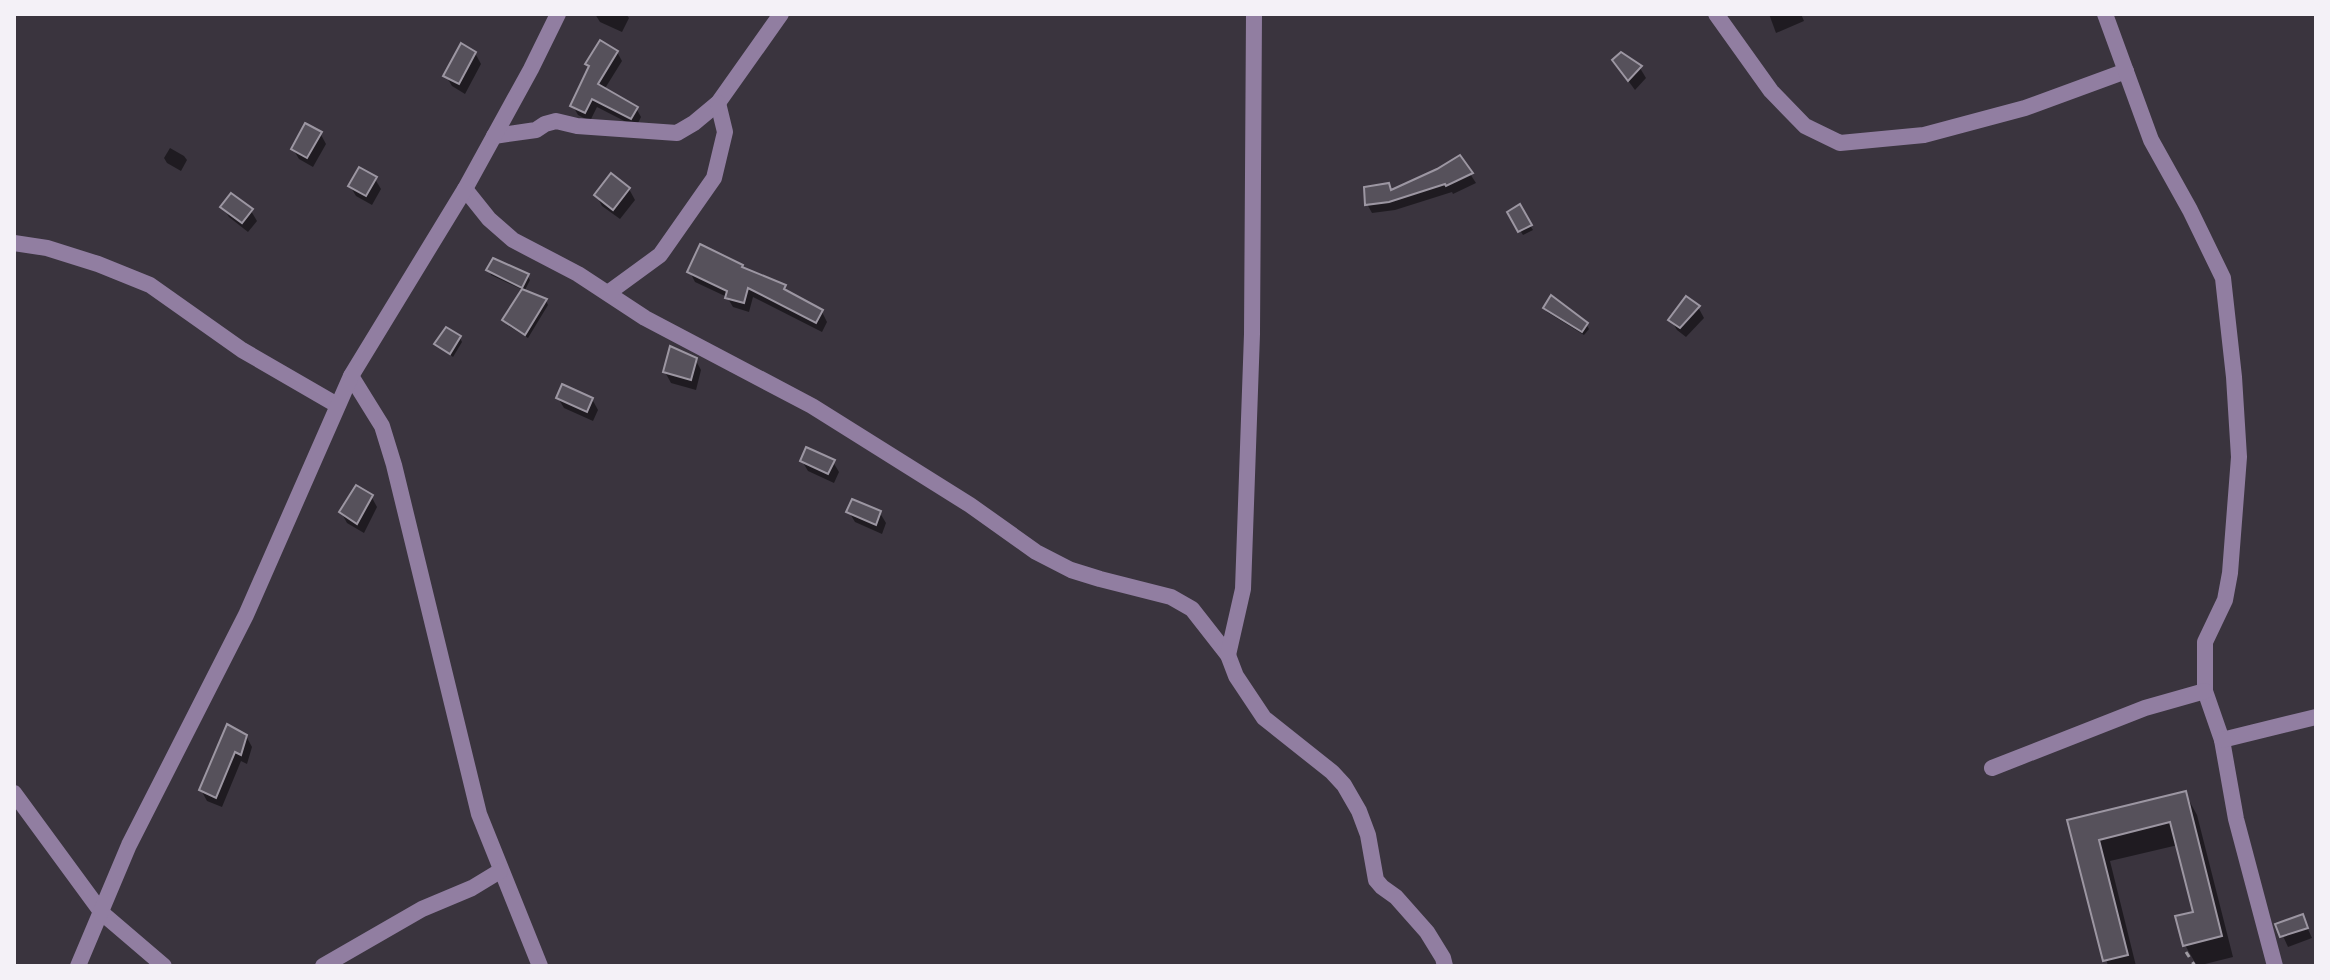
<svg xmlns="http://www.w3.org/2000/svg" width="2330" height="980" viewBox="0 0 2330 980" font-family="Roboto,sans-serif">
	<rect width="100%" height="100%" fill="#3a343e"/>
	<g fill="#0007">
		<path d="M595,14H626L629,18L622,32L600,22Z"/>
		<path d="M1769,14H1801L1804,21L1776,33Z"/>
		<path d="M617,52L622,61L604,90L636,108L641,117L636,127L597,107L590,121L578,115L573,106L590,68L588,64Z"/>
		<path d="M475,53L481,64L465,94L452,86L446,76Z"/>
		<path d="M1640,68L1646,78L1635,90L1621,71Z"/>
		<path d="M320,133L326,144L313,167L299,159L293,149Z"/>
		<path d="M170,148L184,156L187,160L181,171L167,163L164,158Z"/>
		<path d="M1459,157L1476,183L1453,194L1452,192L1395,210L1372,213L1367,204L1438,171Z"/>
		<path d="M375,179L381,189L372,205L356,196L350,186Z"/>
		<path d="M629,189L635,200L620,219L602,206L596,195Z"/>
		<path d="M223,207L251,211L257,221L248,232L229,217Z"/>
		<path d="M1519,207L1533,230L1523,235L1509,213Z"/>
		<path d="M489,270L527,275L530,280L524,292L546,301L548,305L528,338L507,325L504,320L523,290L491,275Z"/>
		<path d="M743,270L785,287L788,293L822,312L827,322L822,332L753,297L749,312L733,307L727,297L695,282L690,272Z"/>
		<path d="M1698,307L1704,318L1686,337L1677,330L1671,320Z"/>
		<path d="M1545,308L1586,324L1589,329L1584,335L1547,312Z"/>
		<path d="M460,338L462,342L453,357L437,344Z"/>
		<path d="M695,359L701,370L696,390L671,383L665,372Z"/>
		<path d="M558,398L592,399L598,410L593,421L564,408Z"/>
		<path d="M802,461L833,462L839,472L834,483L808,471Z"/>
		<path d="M371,496L377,507L364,533L347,523L341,512Z"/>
		<path d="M849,512L880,513L886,523L882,534L855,522Z"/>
		<path d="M246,736L252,747L247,764L241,761L222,807L207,801L201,790Z"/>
		<path d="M2185,793L2197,815L2233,957L2197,966L2185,945L2195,914L2178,845L2110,861L2136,966H2108L2070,821Z"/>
		<path d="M2302,916L2312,938L2288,947L2278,925Z"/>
	</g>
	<g fill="#56515b" stroke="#9c96a2" stroke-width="2">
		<path d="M600,40L618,51L598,84L638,107L631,119L592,99L585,113L570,106L589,66L585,64Z"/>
		<path d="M461,43L476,52L459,84L443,76Z"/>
		<path d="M1621,52L1642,66L1628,81L1612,60Z"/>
		<path d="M305,123L322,132L307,158L291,149Z"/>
		<path d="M1460,155L1473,173L1446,186L1445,184L1389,202L1365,205L1364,187L1389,183L1391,190L1437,169Z"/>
		<path d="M359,167L377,177L366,196L348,186Z"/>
		<path d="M611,173L630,188L613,210L594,195Z"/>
		<path d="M231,193L253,209L242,223L220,207Z"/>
		<path d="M1520,204L1532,225L1518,232L1507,212Z"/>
		<path d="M700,244L743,265L742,267L786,285L784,289L823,310L816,323L748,288L744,303L725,298L727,291L687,272Z"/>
		<path d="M493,258L529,274L522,288L486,270Z"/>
		<path d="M522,289L547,299L525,335L502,320Z"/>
		<path d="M1551,295L1588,323L1582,332L1543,308Z"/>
		<path d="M1686,296L1700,306L1680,328L1668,320Z"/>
		<path d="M446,327L461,336L450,354L434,344Z"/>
		<path d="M670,346L697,358L691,380L663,372Z"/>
		<path d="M562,384L593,398L587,412L556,398Z"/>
		<path d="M806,447L835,460L828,474L800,461Z"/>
		<path d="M356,485L373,495L357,524L339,512Z"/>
		<path d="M852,499L881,511L876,525L846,512Z"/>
		<path d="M227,724L247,735L241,755L235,752L216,798L199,790Z"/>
		<path d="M2186,791L2222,936L2183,946L2175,916L2193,912L2170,822L2099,840L2128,955L2103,961L2067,820Z"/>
		<path d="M2303,914L2308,928L2280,937L2275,924Z"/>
	</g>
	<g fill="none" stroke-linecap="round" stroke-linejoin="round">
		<path stroke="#9f9ba3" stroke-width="3" stroke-dasharray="6 6" stroke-linecap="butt" d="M2186,952L2195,966"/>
		<g stroke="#917ea1" stroke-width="16">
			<path d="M1716,14L1771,91L1805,126L1840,143L1924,135L2025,108L2126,71"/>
			<path d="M2105,14L2151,140L2190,210L2223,278L2234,377L2239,457L2230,573L2225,600L2205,642V691L2222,740L2236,819L2275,966"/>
			<path d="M494,136L536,130L545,124L556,121L577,126L677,133L694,123L718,103L781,14"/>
			<path d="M465,189L489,219L513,240L578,274L645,318L812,406L970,505L1036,552L1071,570L1100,579L1171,597L1192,609L1228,655L1236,676L1264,718L1332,772L1344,785L1359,811L1368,835L1376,880L1382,887L1396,897L1427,932L1443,958L1445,966"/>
			<path d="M14,243L47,248L98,264L150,285L242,350L337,405"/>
			<path d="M608,293L660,255L714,178L725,132L718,103"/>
			<path d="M351,376L382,426L394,465L479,814L540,966"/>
			<path d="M1228,655L1243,589L1252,334L1254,14"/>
			<path d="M2222,740L2316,717"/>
			<path d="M1992,768L2145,708L2205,691"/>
			<path d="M14,793L102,913L164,966"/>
			<path d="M78,966L129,845L246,615L351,376L465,189L531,69L558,14"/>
			<path d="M323,966L422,909L472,888L500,871"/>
		</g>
	</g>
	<rect width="2330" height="980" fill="none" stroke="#f4f1f7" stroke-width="32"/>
</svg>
